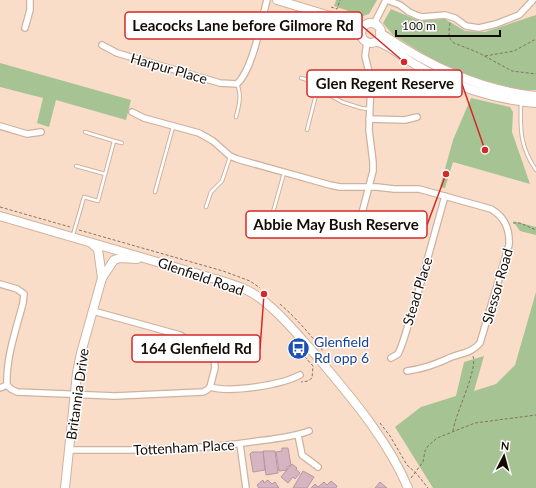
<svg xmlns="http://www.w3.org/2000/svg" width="536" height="488" viewBox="0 0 536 488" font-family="Lato,sans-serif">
	<rect width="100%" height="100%" fill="#faddc8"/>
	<g fill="#a6c393">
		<path d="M336,0H377L369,14L363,16L334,6Z"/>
		<path d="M391,9L417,20L445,19L465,31L485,32L536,15V90H521L474,78L435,61L393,35L383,23Z"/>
		<path d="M0,63L131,100L126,120L56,100L49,127L37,123L43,98L0,87Z"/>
		<path d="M471,98L510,107L513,112L512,132L530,184L453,162L445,188L440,187L453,140Z"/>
		<path d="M513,221L536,227V235L520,231Z"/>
		<path d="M536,292V488H433L395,427L421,407L456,396L464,362L484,356L474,391L496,384L515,365Z"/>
	</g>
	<g fill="#d7b4c1" stroke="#b796a2">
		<path d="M282,448H288L291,465L287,467V470L279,471L276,452L282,451Z"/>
		<path d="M263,451H275L278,473L266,475Z"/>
		<path d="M252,452H263L265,470L253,472L250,454Z"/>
		<path d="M292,464L297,468L296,469L300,473L295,479L293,477L288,483L281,477Z"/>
		<path d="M303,471L314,477L307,488H293Z"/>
		<path d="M263,480L264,483L268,480L272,484L275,482L279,488H259L257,485Z"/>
		<path d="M331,481L337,486L336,488H311L315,484L318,487L324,482L327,485Z"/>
		<path d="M380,482L387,488H375Z"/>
	</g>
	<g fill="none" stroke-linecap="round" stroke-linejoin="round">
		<defs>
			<g id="lane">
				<path d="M301,78L319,83L307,130"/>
				<path d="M317,88L342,102L361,108L369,109"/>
				<path d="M521,102C520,129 520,147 536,170"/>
				<path d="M236,117C239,106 242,95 237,84"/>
				<path d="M85,132L114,141"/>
				<path d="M76,166L105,174"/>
				<path d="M155,192L173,127"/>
				<path d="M206,207L211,192L222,181L230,157"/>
				<path d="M270,223L284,173"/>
				<path d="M73,235L84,197L98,201L114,141L122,143"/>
			</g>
			<g id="street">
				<path d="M387,0L400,5L409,12L418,16L422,17L445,15L455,18L466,26L479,28L496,24L519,15L533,0"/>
				<path d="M374,24L386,0"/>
				<path d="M25,28L30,10V0"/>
				<path d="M102,45L117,53L220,83L237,84C253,69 261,22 267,0"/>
				<path d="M132,112L144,118L199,133L213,141L230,156L237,159L330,185L340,187H377L394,189H419L491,209C505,217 510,229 509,245L480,343C471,354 459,353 447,359C434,365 422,369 407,371"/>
				<path d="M369,119L405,120L417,117"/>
				<path d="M0,126L27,134L41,132"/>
				<path d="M357,232L373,171V162L369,130L371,80L365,56L367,42"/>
				<path d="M0,284L17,289L24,294L23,303C16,330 6,357 7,385L11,389L17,392L115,396L203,392L207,390L210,387L215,368L214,357L209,353L180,335L93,311"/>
				<path d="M391,358L398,354C405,340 407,325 413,311L445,196"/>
				<path d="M210,387C231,393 281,385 300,375"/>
				<path d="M0,388L7,385"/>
				<path d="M298,435L302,455L318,467"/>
				<path d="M240,444L246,488"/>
				<path d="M69,450C132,450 196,451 258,441C275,439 293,437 309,431"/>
			</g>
			<g id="secondary">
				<path d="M277,0L350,22L363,28"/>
				<circle cx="371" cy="33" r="10"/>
				<path d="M380,33C428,65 478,90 536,96"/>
				<path d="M376,41C391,46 402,57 416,65C449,85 497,100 536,103"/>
				<path d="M0,216L219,280C234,285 249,289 261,299C281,314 297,334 314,353C349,395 387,438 408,488"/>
				<path d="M91,243L98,249L102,278"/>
				<path d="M65,488L77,373L81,353L102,278L114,260L120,258L137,259"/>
			</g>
		</defs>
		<use href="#lane" stroke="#cfb29e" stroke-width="4.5"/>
		<use href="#street" stroke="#cfb29e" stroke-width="8"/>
		<use href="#secondary" stroke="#cfb29e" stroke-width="10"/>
		<g stroke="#847264" stroke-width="1" stroke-dasharray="3 2" stroke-linecap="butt">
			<path d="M331,7L337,9L340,0"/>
			<path d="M450,23C449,30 447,38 454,43L477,52L512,71L536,74"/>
			<path d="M485,56L514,51L536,39"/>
			<path d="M0,207L70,227"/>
			<path d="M513,223H520L536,230"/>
			<path d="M79,230L223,271L250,281L260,288"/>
			<path d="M280,304C296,318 310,334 323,351"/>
			<path d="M298,349L313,366L312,378L308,381L301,382"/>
			<path d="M380,423L390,436L407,465L416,473L428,488"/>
			<path d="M453,431C455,414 478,370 473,356"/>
			<path d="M411,478L423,462L425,451L428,446L437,438L475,423L536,415"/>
		</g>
		<use href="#lane" stroke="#fff" stroke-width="2.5"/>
		<use href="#street" stroke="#fff" stroke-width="5.5"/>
		<use href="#secondary" stroke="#fff" stroke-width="8"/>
	</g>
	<defs>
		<symbol id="bus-disc" viewBox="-11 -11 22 22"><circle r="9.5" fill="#1a4fb4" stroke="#fff"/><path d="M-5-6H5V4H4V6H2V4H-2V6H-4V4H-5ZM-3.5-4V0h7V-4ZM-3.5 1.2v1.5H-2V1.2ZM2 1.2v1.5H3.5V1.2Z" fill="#fff"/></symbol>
	</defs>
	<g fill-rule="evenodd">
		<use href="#bus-disc" x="286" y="336" width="25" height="25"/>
	</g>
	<g text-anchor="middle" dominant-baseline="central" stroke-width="3" stroke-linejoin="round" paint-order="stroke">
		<g font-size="14" fill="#150c05" stroke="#fff">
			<text transform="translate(169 68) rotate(16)">Harpur Place</text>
			<text transform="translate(201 276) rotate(19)">Glenfield Road</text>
			<text transform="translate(497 286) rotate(-74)">Slessor Road</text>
			<text transform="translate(417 291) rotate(-73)">Stead Place</text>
			<text transform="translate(77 394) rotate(-82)">Britannia Drive</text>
			<text transform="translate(184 447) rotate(-3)">Tottenham Place</text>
		</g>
		<g font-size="14" fill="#164399" stroke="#fff" text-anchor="start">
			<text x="314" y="341">Glenfield<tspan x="314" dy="16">Rd opp 6</tspan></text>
		</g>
	</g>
	<path fill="none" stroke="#d62828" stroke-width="1.5" d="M404 62L362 26M485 150L462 84M446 174L427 225M264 294L260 349"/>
	<g fill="#d62828" stroke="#fff" stroke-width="1.5">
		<circle cx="404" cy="62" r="4"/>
		<circle cx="485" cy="150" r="4"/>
		<circle cx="446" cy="174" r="4"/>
		<circle cx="264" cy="294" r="4"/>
	</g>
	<g fill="#fff" stroke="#d62828" stroke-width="1.5">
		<rect x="125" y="12" width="237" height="27" rx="4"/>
		<rect x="307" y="70" width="155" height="27" rx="4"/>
		<rect x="246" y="211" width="181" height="27" rx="4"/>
		<rect x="132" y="335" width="128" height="27" rx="4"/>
	</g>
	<g font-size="15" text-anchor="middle" font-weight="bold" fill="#150c05">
		<text x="243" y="31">Leacocks Lane before Gilmore Rd</text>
		<text x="385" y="89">Glen Regent Reserve</text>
		<text x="336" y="230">Abbie May Bush Reserve</text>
		<text x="196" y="354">164 Glenfield Rd</text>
	</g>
	<g transform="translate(504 456) rotate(6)" stroke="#ffffff" stroke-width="3" paint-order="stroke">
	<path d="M0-3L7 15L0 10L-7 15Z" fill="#150c05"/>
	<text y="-6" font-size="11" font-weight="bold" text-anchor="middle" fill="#150c05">N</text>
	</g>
	<path d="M396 30v6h104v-6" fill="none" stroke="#150c05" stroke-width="2"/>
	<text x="402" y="30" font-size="12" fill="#150c05" stroke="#ffffff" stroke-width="3" paint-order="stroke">100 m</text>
</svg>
